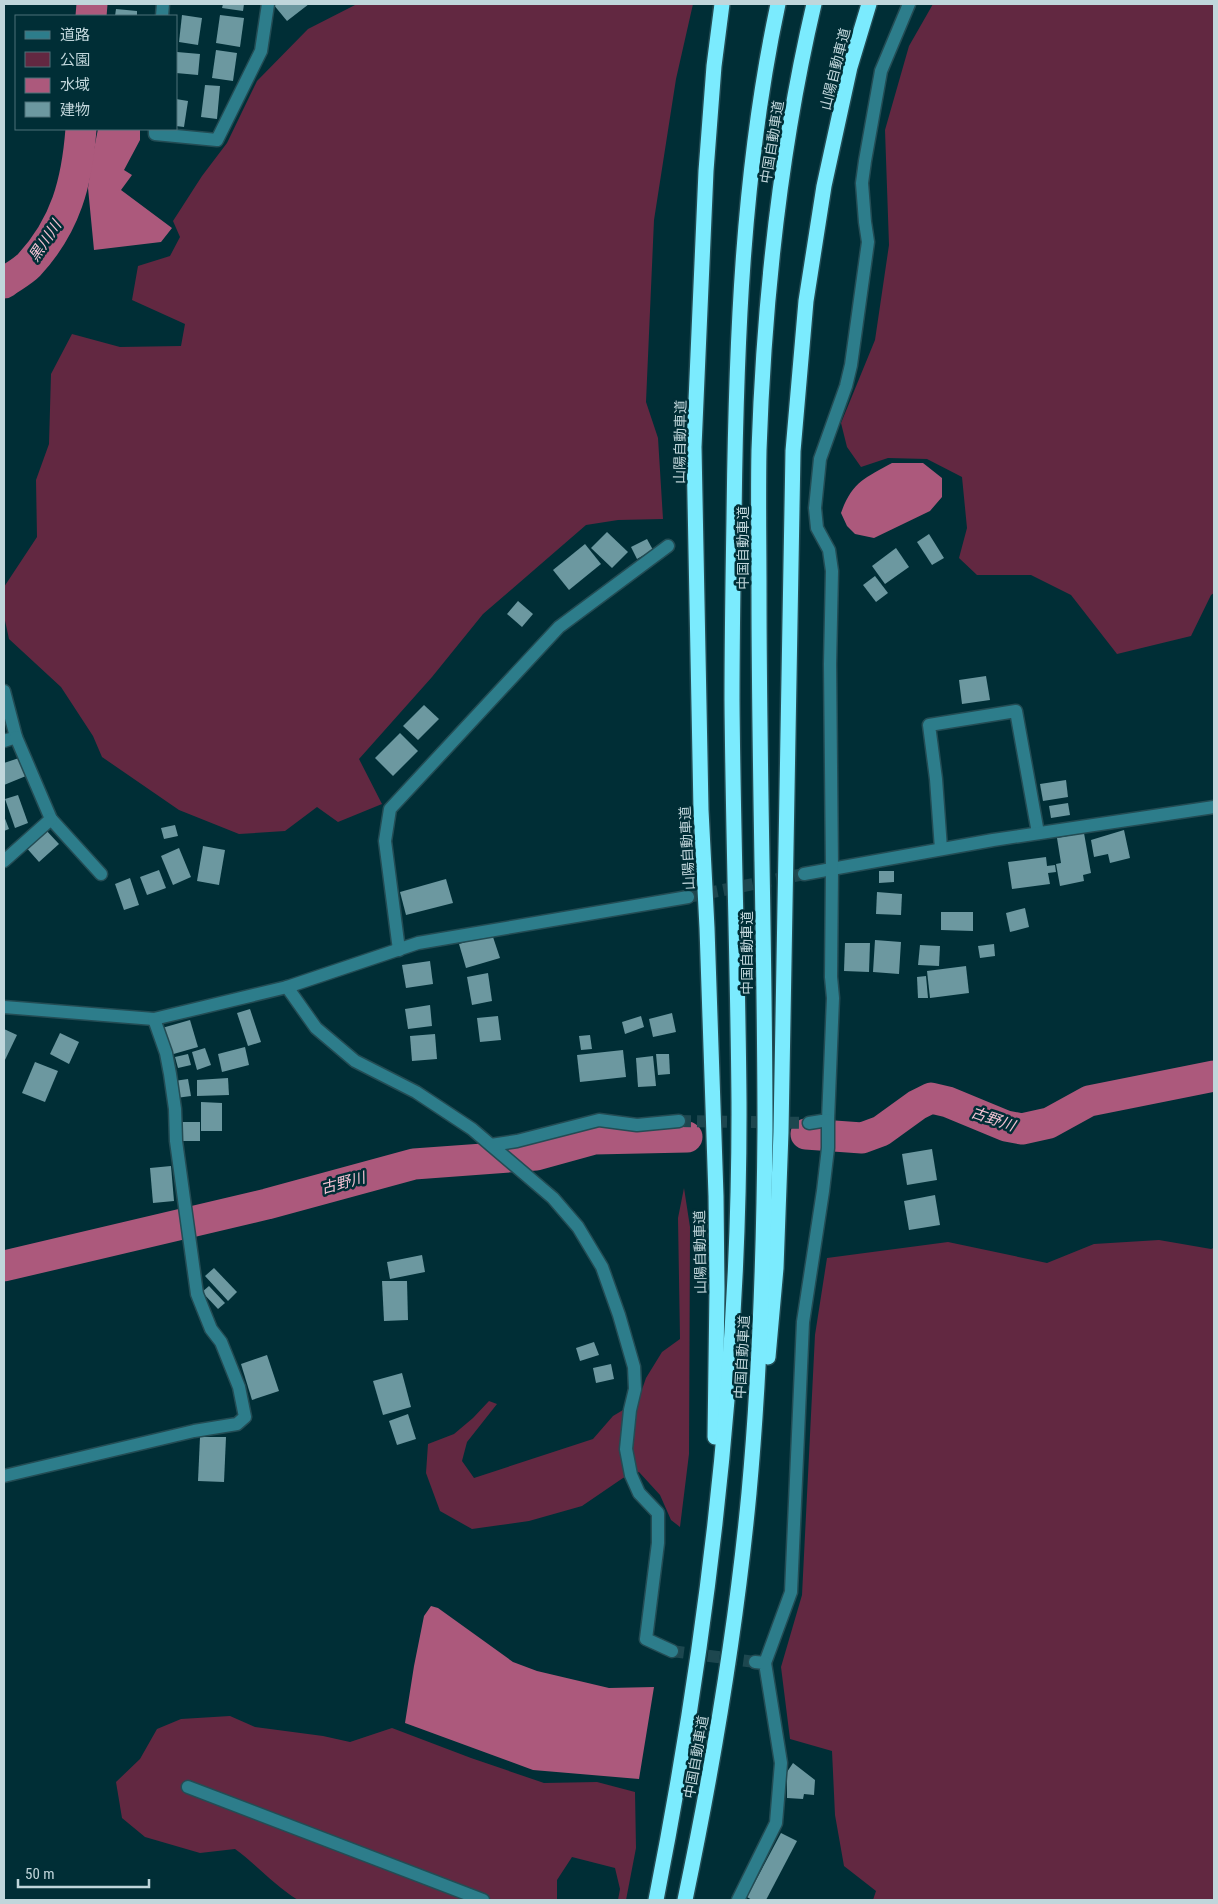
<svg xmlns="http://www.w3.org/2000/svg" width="1218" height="1904" viewBox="0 0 1218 1904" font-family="'Roboto Condensed','Noto Sans JP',sans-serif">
	<rect width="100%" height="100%" fill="#002e36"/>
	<g fill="#622841">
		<path d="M357,4H693L676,79L654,220L646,402L658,438L663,519L618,520L586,525L483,614L432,677L359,759L382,804L338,822L317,807L285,831L239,834L179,810L102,757L93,736L61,687L9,639L4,616V587L37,537L36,480L49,444L51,374L72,334L120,347L181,346L185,324L132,300L138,266L170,256L180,237L173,221L202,176L227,143L257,81L308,29Z"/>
		<path d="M933,4H1214V593L1211,595L1191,636L1117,654L1071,595L1031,575H977L959,558L967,528L962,477L927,459L888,458L861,467L847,447L841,423L875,340L889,245L885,130L909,46Z"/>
		<path d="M684,1188L690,1227L689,1454L680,1527L671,1520L660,1495L639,1472L623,1478L582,1506L529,1521L472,1529L440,1511L426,1473L428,1444L454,1434L473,1418L489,1401L497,1404L467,1442L462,1461L474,1478L593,1439L613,1416L638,1401L646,1378L662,1352L680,1339L678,1218Z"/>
		<path d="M1159,1240L1211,1249L1214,1248V1900H873L876,1891L844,1866L835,1815L832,1751L790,1739L781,1667L802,1595L815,1335L827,1258L948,1242L1047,1263L1094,1244Z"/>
		<path d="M230,1716L255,1727L323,1736L350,1742L392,1728L471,1758L544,1783L597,1782L635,1792L636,1848L626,1900H618L620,1889L615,1868L572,1857L557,1880V1900H298C275,1886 257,1865 235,1849L200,1853L145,1837L122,1818L116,1782L140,1759L157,1729L181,1719Z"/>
	</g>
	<g fill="#ac597c">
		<path d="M98,129H140V140L124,170L132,175L121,190L172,228L161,242L94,250L88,188L92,159Z"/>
		<path d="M892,463H923L942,478V497L930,511L874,538L855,534L847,526L841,513C852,482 865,478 892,463Z"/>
		<path d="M431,1606L438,1608L513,1662L537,1671L609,1688L654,1687L639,1779L533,1770L405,1723L414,1666L424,1616Z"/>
	</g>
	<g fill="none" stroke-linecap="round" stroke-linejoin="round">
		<g stroke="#ac597c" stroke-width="31">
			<path d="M91,16L92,4"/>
			<path d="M4,283C12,277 22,272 29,265C66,225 77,182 81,129"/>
			<path d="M806,1134L862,1138L881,1131L917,1105L931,1098L948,1102L1006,1126L1022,1129L1049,1123L1089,1101L1214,1076"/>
			<path d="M4,1266L267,1204L414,1164L536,1155L594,1139L687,1137"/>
		</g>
	</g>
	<g fill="#6c98a0">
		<path d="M223,4H244L243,11L222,8Z"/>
		<path d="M273,4H309L287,21Z"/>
		<path d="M116,9L137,11V16H115Z"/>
		<path d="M182,15L202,18L198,45L179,42Z"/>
		<path d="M220,15L244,18L240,47L216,43Z"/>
		<path d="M216,50L237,53L233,81L212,78Z"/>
		<path d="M177,52L200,54L198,75L176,73Z"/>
		<path d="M205,85L220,86L217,119L201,117Z"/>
		<path d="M176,99L188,101L184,127L176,126Z"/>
		<path d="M607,532L628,552L612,568L591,548Z"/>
		<path d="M929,534L944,558L932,565L917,542Z"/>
		<path d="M647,539L653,550L637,559L631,547Z"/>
		<path d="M585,544L601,564L569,590L553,570Z"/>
		<path d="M896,548L909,567L885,584L872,566Z"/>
		<path d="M875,576L888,593L876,602L863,585Z"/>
		<path d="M518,601L533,614L522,627L507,614Z"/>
		<path d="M986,676L990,700L962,704L959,680Z"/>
		<path d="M424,705L439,719L418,740L403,726Z"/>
		<path d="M400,733L418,751L393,776L375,758Z"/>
		<path d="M19,758L26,776L4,785V763Z"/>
		<path d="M1066,780L1068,797L1043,801L1040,784Z"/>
		<path d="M18,795L28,823L15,828L5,799Z"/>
		<path d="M1068,803L1070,815L1051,818L1049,806Z"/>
		<path d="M4,816L9,829L4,831Z"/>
		<path d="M175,825L178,836L164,839L161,828Z"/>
		<path d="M44,828L59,844L39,862L24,845Z"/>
		<path d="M1124,830L1130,858L1110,863L1108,854L1094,857L1091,840Z"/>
		<path d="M1084,833L1091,873L1083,875L1084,881L1060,886L1056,864L1061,863L1057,838Z"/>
		<path d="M203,846L225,850L219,885L197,881Z"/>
		<path d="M179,848L191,877L173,885L161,856Z"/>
		<path d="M1046,857L1047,866L1055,865L1056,872L1048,873L1050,884L1012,889L1008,862Z"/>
		<path d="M159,870L166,888L147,895L140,877Z"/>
		<path d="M879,871H894V882L879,883Z"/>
		<path d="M130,878L139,905L124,910L115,884Z"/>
		<path d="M446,879L453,903L406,915L400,892Z"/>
		<path d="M877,892L902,894L901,915L876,914Z"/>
		<path d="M1025,908L1029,927L1010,932L1006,913Z"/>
		<path d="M941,912H973V931L941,930Z"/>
		<path d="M492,934L500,958L466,968L459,944Z"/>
		<path d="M875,940L901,942L899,974L873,972Z"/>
		<path d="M845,943H870L869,972L844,971Z"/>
		<path d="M994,944L995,956L980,958L978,946Z"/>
		<path d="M920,945L940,946L939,966L918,965Z"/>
		<path d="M430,961L433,984L406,988L402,965Z"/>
		<path d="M966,966L969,993L930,998L927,971Z"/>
		<path d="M488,973L492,1001L472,1005L467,977Z"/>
		<path d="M926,976L928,998H918L917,977Z"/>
		<path d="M430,1005L432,1026L408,1029L405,1009Z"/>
		<path d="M250,1009L261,1042L248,1046L237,1013Z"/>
		<path d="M672,1013L676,1032L653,1037L649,1019Z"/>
		<path d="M498,1016L501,1040L480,1042L477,1018Z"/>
		<path d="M641,1016L644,1027L625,1034L622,1022Z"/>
		<path d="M190,1020L198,1047L170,1055L162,1028Z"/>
		<path d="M4,1029L17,1035L4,1062Z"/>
		<path d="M60,1033L79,1042L69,1064L50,1054Z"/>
		<path d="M435,1034L437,1059L412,1061L410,1036Z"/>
		<path d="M590,1035L592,1049L581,1050L579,1036Z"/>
		<path d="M245,1047L249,1065L222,1072L218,1054Z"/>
		<path d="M205,1048L211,1065L197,1070L192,1052Z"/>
		<path d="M623,1050L626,1077L580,1082L577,1055Z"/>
		<path d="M188,1054L191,1065L178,1068L175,1057Z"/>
		<path d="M656,1054H669L670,1074L658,1075Z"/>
		<path d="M653,1056L656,1086L638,1087L636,1058Z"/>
		<path d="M35,1062L58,1071L45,1102L22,1093Z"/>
		<path d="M228,1078L229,1095L197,1096V1080Z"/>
		<path d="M188,1079L191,1096L176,1098L174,1081Z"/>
		<path d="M201,1102L222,1103V1131H201Z"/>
		<rect x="182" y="1122" width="18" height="19"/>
		<path d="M932,1149L937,1180L907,1185L902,1154Z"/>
		<path d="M171,1166L174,1201L153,1203L150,1168Z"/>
		<path d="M935,1195L940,1225L909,1230L904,1201Z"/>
		<path d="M422,1255L425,1272L390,1279L387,1262Z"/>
		<path d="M214,1268L237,1292L228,1301L205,1276Z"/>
		<path d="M382,1281H407L408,1320L384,1321Z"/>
		<path d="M209,1286L225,1303L218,1309L202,1292Z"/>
		<path d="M594,1342L599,1355L580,1361L576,1348Z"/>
		<path d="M267,1355L279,1391L252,1400L241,1364Z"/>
		<path d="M611,1364L614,1379L596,1383L593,1368Z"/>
		<path d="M402,1373L411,1407L383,1415L373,1381Z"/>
		<path d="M408,1414L416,1439L397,1445L389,1421Z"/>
		<path d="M200,1437H226L224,1482L198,1481Z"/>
		<path d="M793,1763L815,1780L814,1795L804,1794L803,1799L787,1798V1772Z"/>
		<path d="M781,1833L797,1841L766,1900H752L747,1897Z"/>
	</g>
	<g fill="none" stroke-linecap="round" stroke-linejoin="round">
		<g stroke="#1d474f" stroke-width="12" stroke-dasharray="12 6" stroke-linecap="butt">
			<path d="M688,897L804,874"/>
			<path d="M679,1121L809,1123"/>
			<path d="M672,1651L755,1662"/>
		</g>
		<defs>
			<g id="minor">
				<path d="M162,16L163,4"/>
				<path d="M155,129V134L217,140L261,51L268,4"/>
				<path d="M4,691L16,737L4,741"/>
				<path d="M16,737L51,819L101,874"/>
				<path d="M941,849L936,779L929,725L1016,711L1038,833"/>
				<path d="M4,861L51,819"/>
				<path d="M804,874L993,840L1214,807"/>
				<path d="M399,950L385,841L390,809L559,627L668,546"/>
				<path d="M287,987L316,1028L355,1061L416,1092L472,1129L553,1198L578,1227L602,1267L619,1315L634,1367L635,1389L630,1410L626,1449L631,1475L639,1493L658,1513V1543L646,1639L672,1651"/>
				<path d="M4,1007L154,1019L287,987L418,943L688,897"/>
				<path d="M809,1123L828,1120L833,998L831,977L832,869L830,664L832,571L829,550L817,528L815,508L820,459L846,386L851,365L868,242L865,222L862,183L865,161L881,71L909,4"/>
				<path d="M491,1145L517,1141L599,1120L637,1125L679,1121"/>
				<path d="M4,1476L194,1431L237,1424L245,1417L239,1387L221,1342L211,1329L197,1294L176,1141L175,1109L170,1074L166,1053L154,1019"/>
				<path d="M765,1663L791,1592L803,1322L823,1191L828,1148V1120"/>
				<path d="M188,1787L483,1900"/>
				<path d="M738,1900L776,1823L781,1763L765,1663L755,1662"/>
			</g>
			<g id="highway">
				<path d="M768,1357L776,1268L781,1132L793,451L806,301L824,186L850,67L869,4"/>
				<path d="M715,1437L717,1289L716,1196L707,928L701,810L694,447L706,171L714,66L722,4"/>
				<path d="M656,1900C708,1637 740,1370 739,1102C738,968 733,834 732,700C732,639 733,578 734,518C736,346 742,172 778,4"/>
				<path d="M685,1900C713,1766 736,1630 749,1493C760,1373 764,1251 765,1130C765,951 759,772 759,594C759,546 758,498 759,450C764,301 780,149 814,4"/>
			</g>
		</defs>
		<use href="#minor" stroke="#234c54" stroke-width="15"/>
		<use href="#highway" stroke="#234c54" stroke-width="18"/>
		<use href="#minor" stroke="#2d7d8b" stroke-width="12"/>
		<use href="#highway" stroke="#7bebfe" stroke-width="15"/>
	</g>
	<g text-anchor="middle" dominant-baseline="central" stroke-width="5" stroke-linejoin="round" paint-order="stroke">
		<g font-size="14" fill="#c0d6db" stroke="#002e36">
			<text transform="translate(835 69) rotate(-76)">山陽自動車道</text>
			<text transform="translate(772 142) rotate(-81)">中国自動車道</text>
			<text transform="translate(680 442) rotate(-89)">山陽自動車道</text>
			<text transform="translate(743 548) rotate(-90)">中国自動車道</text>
			<text transform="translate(687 848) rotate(-93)">山陽自動車道</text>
			<text transform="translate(747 953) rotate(-90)">中国自動車道</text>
			<text transform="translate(700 1252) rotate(-91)">山陽自動車道</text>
			<text transform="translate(742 1357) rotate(-87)">中国自動車道</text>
			<text transform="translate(696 1757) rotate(-80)">中国自動車道</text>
		</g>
		<g font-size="15" font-style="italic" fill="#f2c2d3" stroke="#002e36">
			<text transform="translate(45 241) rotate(-56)">黒川川</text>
			<text transform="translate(993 1119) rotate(19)">古野川</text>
			<text transform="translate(343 1183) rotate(-15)">古野川</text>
		</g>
	</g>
	<rect width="1218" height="1904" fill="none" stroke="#c0d6db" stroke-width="10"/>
	<rect x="15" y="15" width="162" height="115" fill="#002e36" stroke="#4d7178"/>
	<rect x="25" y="31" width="25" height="8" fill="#2d7d8b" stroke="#4d7178"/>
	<text x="60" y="40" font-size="15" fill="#c0d6db">道路</text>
	<rect x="25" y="52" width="25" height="15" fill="#622841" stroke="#4d7178"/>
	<text x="60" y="65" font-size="15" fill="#c0d6db">公園</text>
	<rect x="25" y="78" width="25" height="15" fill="#ac597c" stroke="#4d7178"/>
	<text x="60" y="90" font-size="15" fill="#c0d6db">水域</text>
	<rect x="25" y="102" width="25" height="15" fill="#6c98a0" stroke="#4d7178"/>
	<text x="60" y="115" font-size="15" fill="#c0d6db">建物</text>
	<path d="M18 1879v8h131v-8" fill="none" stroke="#c0d6db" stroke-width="2.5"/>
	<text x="25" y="1879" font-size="15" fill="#c0d6db" stroke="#002e36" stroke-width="4" paint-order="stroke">50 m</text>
</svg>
